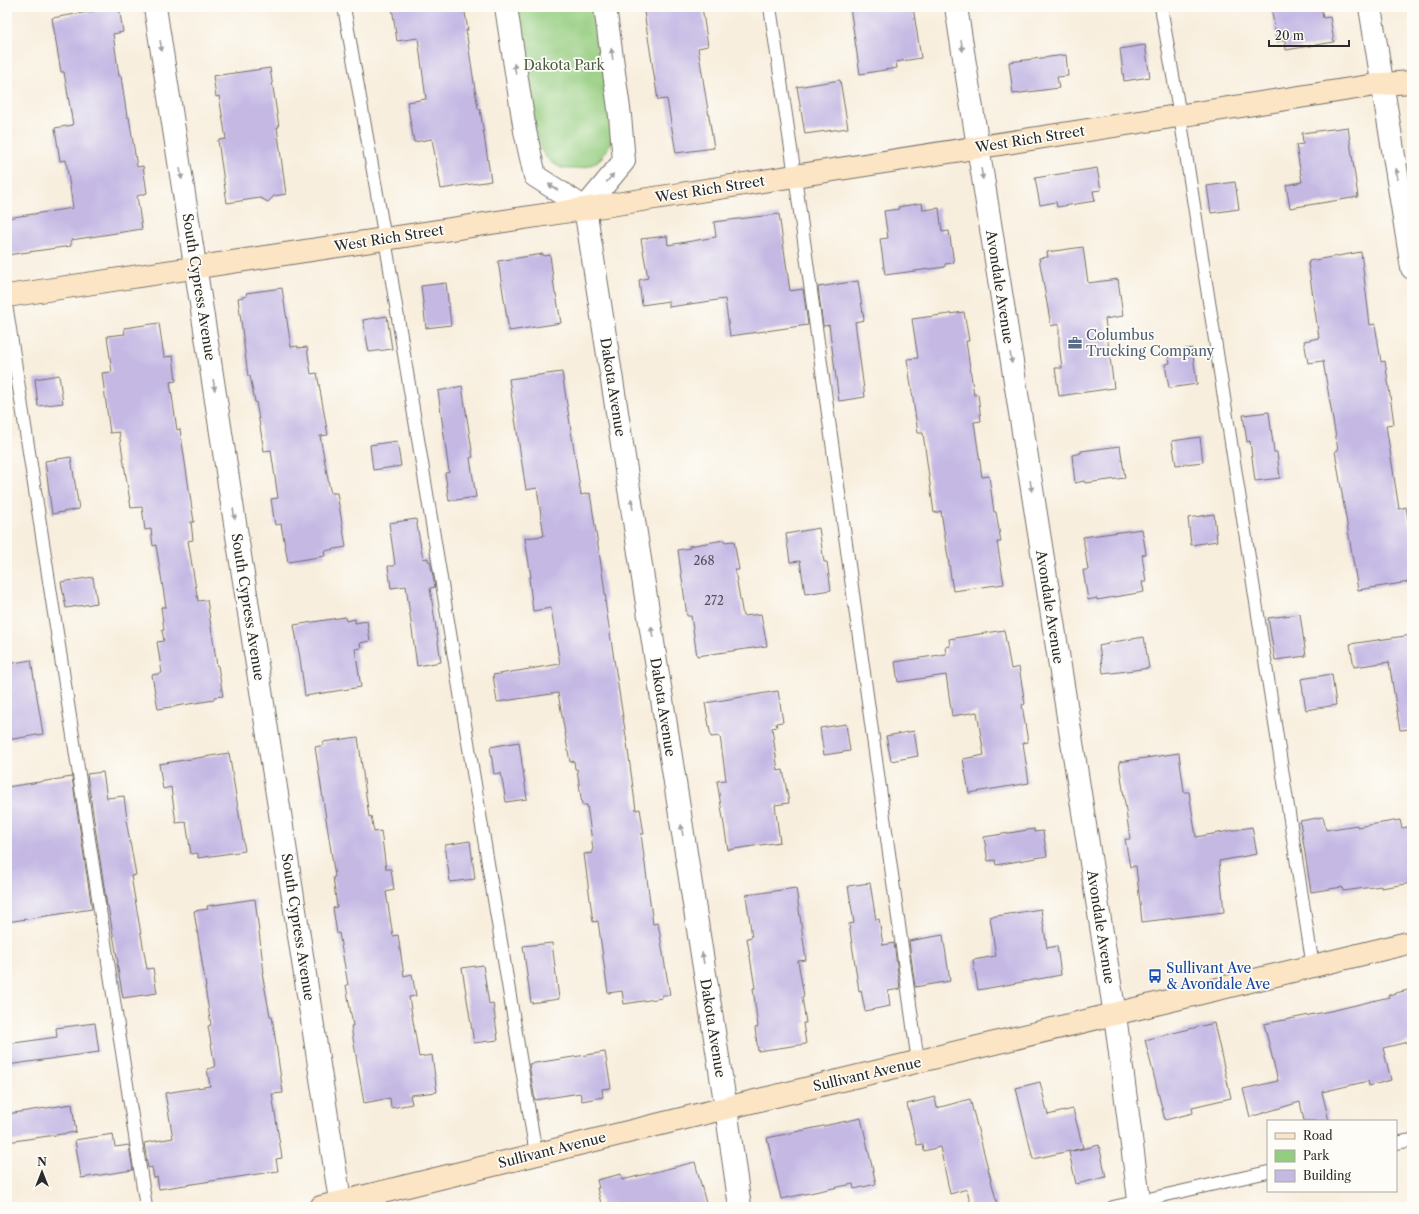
<svg xmlns="http://www.w3.org/2000/svg" width="1419" height="1214" viewBox="0 0 1419 1214" font-family="'Libre Caslon Text',serif">
	<rect width="100%" height="100%" fill="#fdfcf7"/>
	<filter id="ink" filterUnits="userSpaceOnUse"><feTurbulence type="fractalNoise" baseFrequency=".025" numOctaves="2"/><feDisplacementMap in="SourceGraphic" scale="8" xChannelSelector="R" yChannelSelector="G"/><feConvolveMatrix kernelMatrix="1 2 1 2 8 2 1 2 1" color-interpolation-filters="sRGB"/></filter>
	<filter id="wash" filterUnits="userSpaceOnUse"><feTurbulence type="fractalNoise" baseFrequency=".012" numOctaves="4" result="noise"/><feDisplacementMap in="SourceGraphic" scale="16" xChannelSelector="R" yChannelSelector="G"/><feGaussianBlur stdDeviation="0.9" result="paint"/><feColorMatrix in="noise" values="0 0 0 0 0 0 0 0 0 0 0 0 0 0 0 0 0 1.4 0 .05"/><feComposite in="paint" operator="in"/></filter>
	<g filter="url(#wash)">
		<rect width="100%" height="100%" fill="#f8eedd"/>
		<path fill="#95cd80" stroke="#607c56" d="M516,7H594L613,132C610,153 597,168 574,169C568,169 561,169 556,165C545,160 540,149 536,138Z"/>
		<g id="blocks">
			<g fill="#c5b9e4">
				<path d="M119,7L123,32L113,34L119,76H121L127,117H129L137,167L143,166L147,193L137,196L142,229L71,240V246L7,255V218L73,208L66,160L60,161L55,128L73,125L64,72H61L52,18Z"/>
				<path d="M392,7H464L468,30H466L478,109H480L491,181L441,189L432,139L414,142L407,102L426,99L418,38L397,41Z"/>
				<path d="M653,7H702L708,46L698,48L714,148L676,153L667,99L658,100L644,12L654,11Z"/>
				<path d="M850,7H913L921,58L896,62L897,68L860,74Z"/>
				<path d="M1271,7H1321L1323,18L1330,17L1334,42L1286,50L1285,40L1277,42Z"/>
				<path d="M1145,45L1150,77L1124,81L1120,49Z"/>
				<path d="M1066,55L1068,76L1057,77L1059,88L1013,94L1009,62Z"/>
				<path d="M270,68L279,127H277L286,194L274,196L268,202L260,198L227,203L218,140L226,139L219,96L216,97L213,76Z"/>
				<path d="M840,80L848,128L805,134L797,87Z"/>
				<path d="M1348,127L1358,197L1290,208L1286,185L1302,182L1296,145L1303,144L1302,133Z"/>
				<path d="M1097,168L1101,190L1093,191L1095,201L1057,207L1056,202L1040,205L1035,178Z"/>
				<path d="M1235,182L1239,209L1211,213L1207,186Z"/>
				<path d="M922,203L923,210L939,208L942,232L949,231L954,263L945,264V267L885,275L880,239L888,238L884,211L899,209L898,207Z"/>
				<path d="M779,214L790,291L803,289L808,325L730,336L725,299L669,307V301L642,305L639,280L648,278L641,239L667,236L668,245L716,237L714,222Z"/>
				<path d="M1083,247L1088,283L1118,279L1123,316L1105,319L1114,388L1059,396L1055,368H1062L1059,344V324L1051,326L1039,258L1048,257L1047,252Z"/>
				<path d="M1361,252L1370,325L1375,324L1381,362L1385,361L1389,388L1394,424L1386,425L1399,509L1406,507L1412,542V579L1408,580L1409,582L1358,590L1343,500L1335,451L1338,450L1323,361L1308,363L1304,341L1319,338L1308,263H1309V261Z"/>
				<path d="M543,254L544,256L550,255L555,294H556L561,323L509,331L498,261Z"/>
				<path d="M858,281L864,320L855,322L865,397L839,401L829,325L823,326L818,287Z"/>
				<path d="M446,283L451,325L426,328L421,286Z"/>
				<path d="M282,288L291,347L298,346V348L307,347L311,374L317,373L328,435L320,436L330,490L331,493H337L346,547L324,551L325,556L288,562L281,524L275,525L271,499L278,498L271,450L264,451L256,402H255L250,376H248L238,298L247,296L246,293Z"/>
				<path d="M964,312L969,341H966L974,395L978,394L981,421L974,422L982,477L989,476L994,512H996L1001,542H997L1004,584L953,591L941,511L934,513L923,433H918L907,359L918,358L912,319Z"/>
				<path d="M387,316L392,349L369,352L363,320Z"/>
				<path d="M159,323L164,357L173,356L176,381L170,382L177,430L180,429L194,522H191L193,540L188,541L198,601L207,600L217,666H218L223,696L214,697V700L158,709L152,675L162,673L157,642L164,641L162,630H164L161,607H166L156,545L153,546L151,529L145,530L142,507L131,508L119,432L110,433L102,373L112,372L107,336L125,334L124,328Z"/>
				<path d="M1192,348L1197,384L1169,388L1165,364L1170,363L1168,352Z"/>
				<path d="M562,372L581,495L590,493L603,578L606,601H605L627,743L636,810L640,809L644,834H641L653,924L658,923L670,995H662V998L624,1004L622,991L608,993L598,921L593,922L584,854L592,853V850L593,849L587,805H582L577,769H575L574,761L570,762L558,693L497,702L493,675L560,664L551,608L533,611L529,578L531,577L525,538L544,536L537,488L526,490L509,379Z"/>
				<path d="M59,375L63,403L38,406L35,379Z"/>
				<path d="M462,386L473,457L470,458L476,497L449,501L445,473L449,472L438,391Z"/>
				<path d="M1269,412L1274,452H1277L1280,478L1255,481L1250,441L1247,442L1243,415Z"/>
				<path d="M1200,437L1203,462L1176,465L1172,441Z"/>
				<path d="M397,441L401,466L373,470L370,445Z"/>
				<path d="M1120,446L1125,478L1085,483L1084,481L1075,483L1072,455L1081,453V451Z"/>
				<path d="M71,457L79,509L52,514L45,461Z"/>
				<path d="M1214,514L1217,541L1191,545L1188,518Z"/>
				<path d="M416,519L423,559L428,558V561H430L435,587L430,588L441,662L417,666L406,586L391,588L388,566H394L395,564L389,523Z"/>
				<path d="M819,528L824,562H827L831,590L805,594L800,561L790,562L786,534Z"/>
				<path d="M1142,529L1146,554L1142,555L1146,582H1142L1144,592L1097,600V598L1088,600L1083,570H1088L1083,537Z"/>
				<path d="M724,540V542L734,541L739,570H735L743,616L761,614L767,646L697,656L691,616H687L678,550L690,548L689,546Z"/>
				<path d="M93,577L97,603L66,608L61,582Z"/>
				<path d="M1300,614L1306,656L1275,660L1268,618Z"/>
				<path d="M345,617L346,621L355,619V623L367,621L370,641L360,643L361,648L355,649L361,687L305,696L300,658L294,625Z"/>
				<path d="M1004,630L1011,669L1019,667L1025,704L1022,705L1028,742L1023,743L1029,783L969,793L963,759L984,755L977,712L952,716L946,675L898,682L895,662L946,654L945,647L950,646L949,639Z"/>
				<path d="M1412,635V729L1400,730L1389,662L1354,667L1350,644Z"/>
				<path d="M1144,637L1149,668L1112,673L1111,672L1103,673L1099,646L1108,644L1107,643Z"/>
				<path d="M31,660L43,734L7,740V664Z"/>
				<path d="M1332,674L1336,705L1306,710L1301,679Z"/>
				<path d="M778,691L783,722L776,723L777,727L772,728L778,771L783,770L789,803L775,805L780,842L728,850L717,781L726,780L720,736L711,737L705,703Z"/>
				<path d="M846,724L850,751L824,755L820,728Z"/>
				<path d="M914,731L918,756L891,761L886,736Z"/>
				<path d="M358,737L369,817L371,816L374,832L381,831L386,869H391L394,890L386,892L393,936L398,935L404,976L412,974L416,996L409,997L419,1057L432,1055L437,1092L410,1095L412,1104L391,1108L390,1098L364,1103L351,1026H353L346,985H348L339,933L337,934L333,908L337,907L333,877H335L315,747L324,745L323,742Z"/>
				<path d="M519,742L527,799L506,802L501,773L494,774L490,747Z"/>
				<path d="M229,753L245,851L198,858V853L191,854L186,822L176,823L171,787L163,789L159,764Z"/>
				<path d="M1179,753L1184,792H1189L1196,837L1252,827L1257,854L1219,861L1224,912L1142,922L1136,866L1130,867L1125,839H1130L1119,762Z"/>
				<path d="M103,772L107,798L124,796L127,820H126L136,875L131,876L147,969L153,968L157,993L123,998L117,963H118L108,906H107L87,774Z"/>
				<path d="M72,777L92,909L7,922V787Z"/>
				<path d="M1323,817L1326,830L1357,825V827L1400,820L1402,828L1412,826V883L1381,888V886L1343,891L1342,887L1311,892L1300,821Z"/>
				<path d="M1034,829V832L1043,831L1047,856L996,865L995,860L988,861L984,837Z"/>
				<path d="M470,841L475,879L450,882L445,845Z"/>
				<path d="M870,883L876,920L879,919L883,945L894,943L900,989L888,991L890,1006L865,1011L861,990L859,991L849,924L854,923L848,886Z"/>
				<path d="M796,888L806,960L798,961L804,996L802,997L806,1023H803L806,1044L758,1051L755,1028L758,1027L753,988H755L747,938L752,937L746,895Z"/>
				<path d="M255,899L264,973H262L270,1016H272L283,1093L272,1094L282,1158L276,1159L278,1171L159,1189L157,1177L154,1178L152,1167L148,1168L144,1143L173,1138L165,1093L210,1086L207,1069L215,1067L208,1026L211,1025L205,987H206L194,911L208,909L207,906Z"/>
				<path d="M1041,909L1047,948L1057,946L1061,975L978,990L973,960L996,956L990,917Z"/>
				<path d="M943,935L950,981L915,987L909,941Z"/>
				<path d="M552,943L559,999L531,1003L523,946Z"/>
				<path d="M483,965L489,1004L493,1003L498,1040L474,1043L462,968Z"/>
				<path d="M1412,989V1041L1383,1048L1391,1080L1369,1086L1368,1081L1322,1092L1329,1121H1304L1300,1102L1250,1117L1243,1089L1278,1081L1264,1024L1335,1010L1389,997L1388,995Z"/>
				<path d="M95,1023L99,1052L7,1065V1044L57,1037L56,1028Z"/>
				<path d="M1214,1023L1231,1098L1192,1107L1193,1113L1165,1120L1145,1040Z"/>
				<path d="M605,1052L611,1088L602,1089L603,1097L582,1101L580,1093L535,1100L529,1064Z"/>
				<path d="M1040,1082L1048,1115L1073,1109L1083,1148L1033,1159L1016,1088Z"/>
				<path d="M935,1097L937,1108L970,1099L998,1207H971L967,1189L950,1194L940,1147L924,1151L923,1144L917,1145L907,1104Z"/>
				<path d="M72,1104L76,1132L7,1142V1114Z"/>
				<path d="M861,1118L876,1184L854,1189L853,1184L848,1185L781,1199L767,1138Z"/>
				<path d="M113,1134L115,1147L129,1145L133,1170L81,1178L75,1140Z"/>
				<path d="M1099,1145L1106,1177L1076,1184L1069,1152Z"/>
				<path d="M695,1162L707,1207H602L597,1188H599L597,1180L621,1174L622,1180Z"/>
			</g>
		</g>
	</g>
	<g filter="url(#ink)">
		<use href="#blocks" fill-opacity="0" stroke="#736f69" stroke-width="1"/>
		<g fill="none" stroke-linecap="round" stroke-linejoin="round">
			<defs>
				<g id="lane">
					<path d="M344,7L385,239L536,1154"/>
					<path d="M770,7L795,176L918,1062"/>
					<path d="M1161,7L1180,116L1313,967"/>
					<path d="M7,310L146,1207"/>
					<path d="M1396,1143L1412,1140"/>
					<path d="M1113,1207L1268,1172"/>
				</g>
				<g id="street">
					<path d="M155,7L341,1207"/>
					<path d="M506,7L525,131L535,176L585,208L726,1108L740,1207"/>
					<path d="M956,7L1115,1015L1140,1207"/>
					<path d="M1370,7L1412,268"/>
					<path d="M585,208L624,161L620,116L605,7"/>
				</g>
				<g id="secondary">
					<path d="M7,296L610,205L1382,84L1412,82"/>
					<path d="M321,1207L726,1108L1412,942"/>
				</g>
			</defs>
			<use href="#lane" stroke="#736f69" stroke-width="14"/>
			<use href="#street" stroke="#736f69" stroke-width="24"/>
			<use href="#secondary" stroke="#736f69" stroke-width="24"/>
			<use href="#lane" stroke="#fff" stroke-width="12"/>
			<use href="#street" stroke="#fff" stroke-width="22"/>
			<use href="#secondary" stroke="#fce5c4" stroke-width="22"/>
		</g>
		<defs><path id="oneway-solid" d="M-6-.8H1V-3.2L6.5 0L1 3.2V.8H-6Z"/></defs>
		<g fill="#a0a0a0">
			<use href="#oneway-solid" transform="translate(161 46) rotate(81)"/>
			<use href="#oneway-solid" transform="translate(962 46) rotate(81)"/>
			<use href="#oneway-solid" transform="translate(612 54) rotate(-98)"/>
			<use href="#oneway-solid" transform="translate(515 69) rotate(-99)"/>
			<use href="#oneway-solid" transform="translate(181 174) rotate(81)"/>
			<use href="#oneway-solid" transform="translate(982 174) rotate(81)"/>
			<use href="#oneway-solid" transform="translate(1397 174) rotate(-99)"/>
			<use href="#oneway-solid" transform="translate(610 178) rotate(-50)"/>
			<use href="#oneway-solid" transform="translate(553 187) rotate(-147)"/>
			<use href="#oneway-solid" transform="translate(1011 358) rotate(81)"/>
			<use href="#oneway-solid" transform="translate(214 385) rotate(81)"/>
			<use href="#oneway-solid" transform="translate(1031 486) rotate(81)"/>
			<use href="#oneway-solid" transform="translate(632 504) rotate(-99)"/>
			<use href="#oneway-solid" transform="translate(234 514) rotate(81)"/>
			<use href="#oneway-solid" transform="translate(652 632) rotate(-99)"/>
			<use href="#oneway-solid" transform="translate(682 830) rotate(-99)"/>
			<use href="#oneway-solid" transform="translate(703 958) rotate(-99)"/>
		</g>
	</g>
	<defs>
		<symbol id="office-bare" viewBox="-9 -9 18 18"><path d="M-6-3h4V-5.5h4V-3h4V5H-6ZM-1-4.5V-3h2v-1.5ZM-6 0V1H6V0Z" fill="#5c6f8a" stroke="#fdfcf7" stroke-width="2.5" paint-order="stroke"/></symbol>
		<symbol id="bus-bare" viewBox="-9 -9 18 18"><path d="M-5-6H5V4H4V6H2V4H-2V6H-4V4H-5ZM-3.5-4V0h7V-4ZM-3.5 1.2v1.5H-2V1.2ZM2 1.2v1.5H3.5V1.2Z" fill="#1a4fb4" stroke="#fdfcf7" stroke-width="2.5" paint-order="stroke"/></symbol>
	</defs>
	<g fill-rule="evenodd">
		<use href="#office-bare" x="1065" y="333" width="20" height="20"/>
		<use href="#bus-bare" x="1145" y="966" width="20" height="20"/>
	</g>
	<g text-anchor="middle" dominant-baseline="central" stroke-width="3.5" stroke-linejoin="round" paint-order="stroke">
		<g font-size="12" fill="#524e59">
			<text x="704" y="560">268</text>
			<text x="714" y="600">272</text>
		</g>
		<g font-size="14" fill="#4b5c44" stroke="#fdfcf7">
			<text x="564" y="65">Dakota Park</text>
		</g>
		<g font-size="14" fill="#2b2b2b" stroke="#fdfcf7">
			<text transform="translate(1030 139) rotate(-9)">West Rich Street</text>
			<text transform="translate(710 189) rotate(-9)">West Rich Street</text>
			<text transform="translate(389 238) rotate(-9)">West Rich Street</text>
			<text transform="translate(199 287) rotate(81)">South Cypress Avenue</text>
			<text transform="translate(1000 287) rotate(81)">Avondale Avenue</text>
			<text transform="translate(613 387) rotate(81)">Dakota Avenue</text>
			<text transform="translate(248 607) rotate(81)">South Cypress Avenue</text>
			<text transform="translate(1050 607) rotate(81)">Avondale Avenue</text>
			<text transform="translate(663 707) rotate(81)">Dakota Avenue</text>
			<text transform="translate(298 927) rotate(81)">South Cypress Avenue</text>
			<text transform="translate(1101 927) rotate(81)">Avondale Avenue</text>
			<text transform="translate(713 1028) rotate(81)">Dakota Avenue</text>
			<text transform="translate(867 1074) rotate(-13)">Sullivant Avenue</text>
			<text transform="translate(552 1150) rotate(-14)">Sullivant Avenue</text>
		</g>
		<g font-size="14" fill="#4e5e75" stroke="#fdfcf7" text-anchor="start">
			<text x="1086" y="335">Columbus<tspan x="1086" dy="16">Trucking Company</tspan></text>
		</g>
		<g font-size="14" fill="#164399" stroke="#fdfcf7" text-anchor="start">
			<text x="1166" y="968">Sullivant Ave<tspan x="1166" dy="16">&amp; Avondale Ave</tspan></text>
		</g>
	</g>
	<rect width="1419" height="1214" fill="none" stroke="#fdfcf7" stroke-width="24"/>
	<rect x="1267" y="1120" width="130" height="72" fill="#fdfcf7" stroke="#a9a8a5"/>
	<rect x="1275" y="1133" width="20" height="6" fill="#fce5c4" stroke="#a9a8a5"/>
	<text x="1303" y="1140" font-size="12" fill="#2b2b2b">Road</text>
	<rect x="1275" y="1150" width="20" height="12" fill="#95cd80" stroke="#a9a8a5"/>
	<text x="1303" y="1160" font-size="12" fill="#2b2b2b">Park</text>
	<rect x="1275" y="1170" width="20" height="12" fill="#c5b9e4" stroke="#a9a8a5"/>
	<text x="1303" y="1180" font-size="12" fill="#2b2b2b">Building</text>
	<g transform="translate(42 1172)" stroke="#fdfcf7" stroke-width="3" paint-order="stroke">
	<path d="M0-3L7 15L0 10L-7 15Z" fill="#2b2b2b"/>
	<text y="-6" font-size="11" font-weight="bold" text-anchor="middle" fill="#2b2b2b">N</text>
	</g>
	<path d="M1269 40v6h80v-6" fill="none" stroke="#2b2b2b" stroke-width="2"/>
	<text x="1275" y="40" font-size="12" fill="#2b2b2b" stroke="#fdfcf7" stroke-width="3" paint-order="stroke">20 m</text>
</svg>
